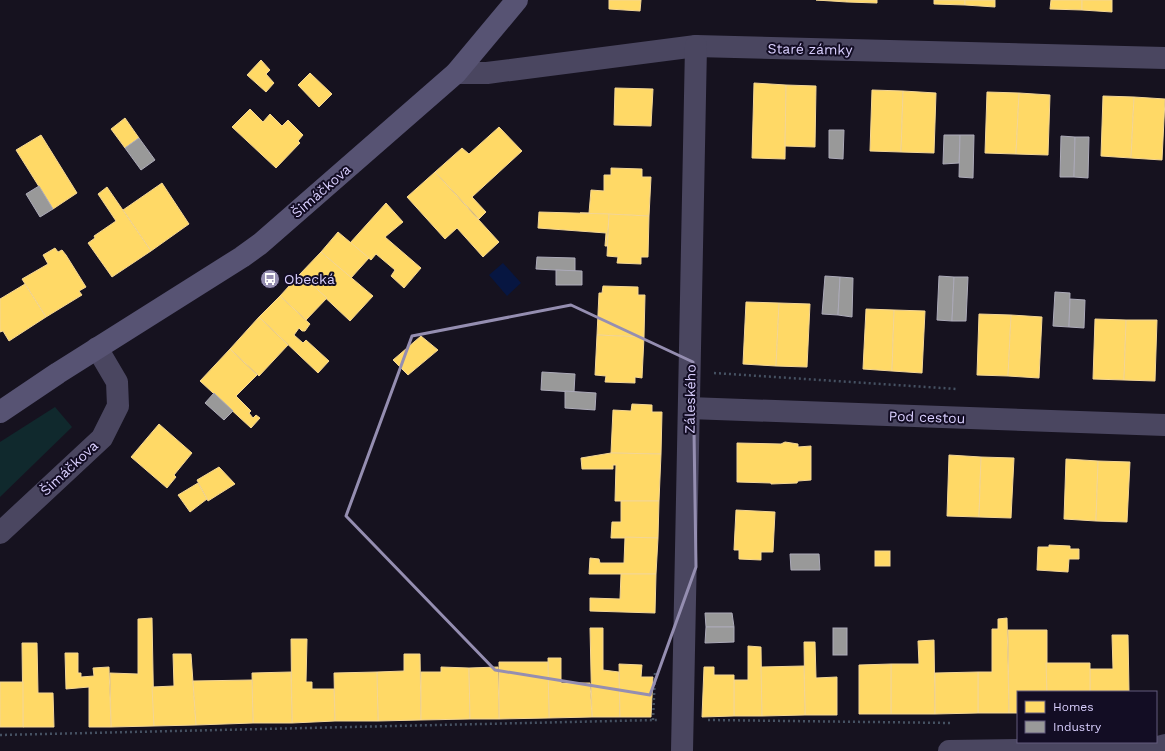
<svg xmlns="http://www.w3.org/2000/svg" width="1165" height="751" viewBox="0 0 1165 751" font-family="'Work Sans',sans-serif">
	<rect width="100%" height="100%" fill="#16121f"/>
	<path fill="#10292d" d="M55,407L72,427L0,497V442Z"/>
	<path fill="#071641" d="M503,263L521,283L507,296L489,275Z"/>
	<g fill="#ffd966" stroke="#f4d694">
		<path d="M609,0H641L640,11L609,9Z"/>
		<path d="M816,0H847V2Z"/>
		<path d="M847,0H877V3L847,2Z"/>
		<path d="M934,0H965V5L934,4Z"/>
		<path d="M965,0H995V7L965,5Z"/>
		<path d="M1051,0H1082V10L1050,9Z"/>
		<path d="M1082,0H1112V12L1082,10Z"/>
		<path d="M261,60L270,70L266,74L274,83L266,92L247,75Z"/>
		<path d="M310,73L332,94L319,107L298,85Z"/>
		<path d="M754,83L786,85L785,159L752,158Z"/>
		<path d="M786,85L816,86L815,147L785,146Z"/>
		<path d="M615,88L653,89L651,126L614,125Z"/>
		<path d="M872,90L903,91L901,152L870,151Z"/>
		<path d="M903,91L936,93L934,153L901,152Z"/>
		<path d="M987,92L1019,93L1016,154L985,153Z"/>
		<path d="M1019,93L1050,95L1048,155L1016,154Z"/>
		<path d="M1103,96L1134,97L1131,158L1101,156Z"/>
		<path d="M1134,97L1165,99L1162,160L1131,158Z"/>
		<path d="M250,109L263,122L270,114L282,126L288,120L303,135L298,141L300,143L276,168L232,127Z"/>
		<path d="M125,118L139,138L125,148L111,129Z"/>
		<path d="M499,127L522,151L472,197L486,212L479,219L435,172L462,148L469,154Z"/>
		<path d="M41,135L77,193L53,209L16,150Z"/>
		<path d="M611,168L642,169V177H651L649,216L580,213H589L591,190L604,191V175H611Z"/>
		<path d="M435,172L499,242L483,257L457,228L445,239L407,197Z"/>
		<path d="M162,183L189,224L151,251L123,210Z"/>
		<path d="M107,187L151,251L112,277L88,243L95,238L94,236L116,221L98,194Z"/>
		<path d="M386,203L403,222L385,237L421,268L404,288L391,276L395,270L376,254L371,260L350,243Z"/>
		<path d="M539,212L609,214L607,246H605L606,233L538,228Z"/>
		<path d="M609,214L649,216L648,257H641V264L617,263L618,257L607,256Z"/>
		<path d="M338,232L369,258L351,278L321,252Z"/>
		<path d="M55,248L58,252L62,250L66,255L86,287L79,291L82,295L46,317L22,279L48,264L43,255Z"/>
		<path d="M321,252L373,296L350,321L300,274Z"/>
		<path d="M300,274L327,298L306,320L280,296Z"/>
		<path d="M25,284L46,317L9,341L3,331L0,332V299Z"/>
		<path d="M603,286L638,287V295H645L644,337L597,335L599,293H602Z"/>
		<path d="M280,296L310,324L305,331H302L299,328L294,335L303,343L306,340L329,361L318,373L259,317Z"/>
		<path d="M746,302L779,303L776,366L743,364Z"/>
		<path d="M779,303L810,304L807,367L776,366Z"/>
		<path d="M866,309L894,310L892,371L863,369Z"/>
		<path d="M894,310L925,311L922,373L892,371Z"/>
		<path d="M979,314L1011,315L1008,376L977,375Z"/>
		<path d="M1011,315L1042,317L1039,378L1008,376Z"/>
		<path d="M259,317L288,345L259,376L230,349Z"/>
		<path d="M1095,319L1126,320L1124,380L1093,379Z"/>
		<path d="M1126,320H1157L1155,381L1124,380Z"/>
		<path d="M597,335L644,337L642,378L635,377V383L605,382L606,376L595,375Z"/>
		<path d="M421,336L438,350L408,375L393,360Z"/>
		<path d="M230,349L257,375L236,396L251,411L249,413L253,418L256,415L260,418L251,428L200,381Z"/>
		<path d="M632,404L652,405V412H662L661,454L611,453L613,410L631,411Z"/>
		<path d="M159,424L192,453L174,475L176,477L167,488L131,457Z"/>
		<path d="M785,442L798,444V447L811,446V480L798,481L797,483L771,484V483L737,482V443L781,444Z"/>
		<path d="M611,453L661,454L659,501H615L616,465H613V469H582L581,458Z"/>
		<path d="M949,455L981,457L979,517L947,516Z"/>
		<path d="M981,457L1014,458L1011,518L979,517Z"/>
		<path d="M1066,459L1098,461L1096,521L1064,519Z"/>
		<path d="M1098,461L1130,462L1127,522L1096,521Z"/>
		<path d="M219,467L235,484L208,501L197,480Z"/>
		<path d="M198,483L207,499L190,512L178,495Z"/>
		<path d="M621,501H659L658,538H611L612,522H621Z"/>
		<path d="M736,510L775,512L773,552H761V560L739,559V550H734Z"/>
		<path d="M625,537L658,538L656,574H589L590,558L599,559L600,563H624Z"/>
		<path d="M1049,545L1070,546V549H1079V559H1069L1068,572L1037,570L1038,547H1049Z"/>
		<rect x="875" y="551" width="15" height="15"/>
		<path d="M621,574H656L655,613L590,611V598L620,599Z"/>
		<path d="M152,618L154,726L111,727L110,673L138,674V619Z"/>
		<path d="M1007,618L1009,713H978V672H992V629H998V619Z"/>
		<path d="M590,628H603V670L619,672L620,717H592Z"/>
		<path d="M1008,630H1047V692H1018V713H1009Z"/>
		<path d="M1112,635H1128L1129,692H1090V669H1113Z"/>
		<path d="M291,639H307L306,682H312V689H334L335,721L292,723Z"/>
		<path d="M934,640L935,714H891V664H919L918,641Z"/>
		<path d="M804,642H815L816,678L837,677V715H805Z"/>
		<path d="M22,643H37L38,693H53L54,727H23Z"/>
		<path d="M748,646L761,647L762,716H734V680H748Z"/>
		<path d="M65,653H78V673H81V677L94,676L93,668L109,667L111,727H89V687L66,689Z"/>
		<path d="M173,654H191L196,725L154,726L152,687L174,686Z"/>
		<path d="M404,654H420L421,720L378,721L377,672L404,671Z"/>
		<path d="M548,658H561V683H590L592,717L549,718Z"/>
		<path d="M499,662H548L549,718L499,719Z"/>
		<path d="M1046,663H1090V692H1047Z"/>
		<path d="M619,664L642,665L641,677H653L651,717H620Z"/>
		<path d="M891,664V714H859V665Z"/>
		<path d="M804,666L805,715L762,716L761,667Z"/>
		<path d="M441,667L469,668L470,719L421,720V672H441Z"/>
		<path d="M498,667L499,719H470L469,668Z"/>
		<path d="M704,667H714V675H734V716L702,717Z"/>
		<path d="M291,672L292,723H253L252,673Z"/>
		<path d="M377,672L378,721H335L334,673Z"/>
		<path d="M978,672V713L935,714V673Z"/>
		<path d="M252,680L253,723L196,725L193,681Z"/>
		<rect x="0" y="682" width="23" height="45"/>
	</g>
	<g fill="#999" stroke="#acaab8">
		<path d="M829,130H844L843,159L829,158Z"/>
		<path d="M944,135H960L959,163L943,164Z"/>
		<path d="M960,135H974L973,178L959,177Z"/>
		<path d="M1061,136L1075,137L1074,177H1060Z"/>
		<path d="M1075,137H1089L1088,178L1074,177Z"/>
		<path d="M139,138L155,160L141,170L125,148Z"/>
		<path d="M39,186L53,209L40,217L26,194Z"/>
		<path d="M537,257L575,258V271L536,269Z"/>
		<path d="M556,270L582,271V285H556Z"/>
		<path d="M825,276L840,277L838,315L822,314Z"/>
		<path d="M939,276L954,277L952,321L937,320Z"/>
		<path d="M840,277L853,278L852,317L838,315Z"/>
		<path d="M954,277H968L966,321H952Z"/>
		<path d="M1055,292L1070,293L1069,327L1053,326Z"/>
		<path d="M1070,299L1085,300L1084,328L1069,327Z"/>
		<path d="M542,372L575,374L574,392L541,390Z"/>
		<path d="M565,391L596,393L595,410L565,408Z"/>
		<path d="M214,393L233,411L224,420L205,403Z"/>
		<path d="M790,554H819L820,570H791Z"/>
		<path d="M705,613H732L734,627H706Z"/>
		<path d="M706,627H734V642L705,643Z"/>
		<rect x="833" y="628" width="14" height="27"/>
	</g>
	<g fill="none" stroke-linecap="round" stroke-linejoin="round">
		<g stroke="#455162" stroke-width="2.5" stroke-dasharray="2 3" stroke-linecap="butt">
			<path d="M714,373L957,389"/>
			<path d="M653,720L655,673"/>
			<path d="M708,720L951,723"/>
			<path d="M0,735L657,720"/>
		</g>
		<g stroke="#4a4660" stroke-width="22">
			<path d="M456,73H487L696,46L1165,58"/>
			<path d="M689,408L1165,425"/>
			<path d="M0,533L102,438L118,406L117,382L97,348"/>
			<path d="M682,751L696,46"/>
			<path d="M949,751L1154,748L1165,745"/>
		</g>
		<path stroke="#575373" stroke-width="22" d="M0,412L58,373L242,257L260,244L456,73L517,0"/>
	</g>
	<path fill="none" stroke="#958eb1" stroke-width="3" stroke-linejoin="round" d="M571,305L693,362L696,567L650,695L495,670L346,516L412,336Z"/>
	<defs>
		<symbol id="bus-disc" viewBox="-11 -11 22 22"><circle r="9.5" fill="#958eb1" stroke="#130d24"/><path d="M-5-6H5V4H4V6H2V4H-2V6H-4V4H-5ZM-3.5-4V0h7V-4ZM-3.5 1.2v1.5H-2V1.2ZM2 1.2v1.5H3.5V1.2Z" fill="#fff"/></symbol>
	</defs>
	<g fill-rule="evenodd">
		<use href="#bus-disc" x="259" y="268" width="22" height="22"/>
	</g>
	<g text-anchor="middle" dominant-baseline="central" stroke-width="4" stroke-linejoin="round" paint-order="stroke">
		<g font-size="14" fill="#dad0ff" stroke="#130d24">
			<text transform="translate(810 49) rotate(1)">Staré zámky</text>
			<text transform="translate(321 191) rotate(-41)">Šimáčkova</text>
			<text transform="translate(690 399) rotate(-89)">Záleského</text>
			<text transform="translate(927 417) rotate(2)">Pod cestou</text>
			<text transform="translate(69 468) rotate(-43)">Šimáčkova</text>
		</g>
		<g font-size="14" fill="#dad0ff" stroke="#130d24" text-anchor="start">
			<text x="284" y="279">Obecká</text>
		</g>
	</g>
	<rect x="1017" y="691" width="140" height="52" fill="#130d24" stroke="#635b7c"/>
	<rect x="1025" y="701" width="20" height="12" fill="#ffd966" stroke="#635b7c"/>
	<text x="1053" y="711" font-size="12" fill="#dad0ff">Homes</text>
	<rect x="1025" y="721" width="20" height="12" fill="#999999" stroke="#635b7c"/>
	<text x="1053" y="731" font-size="12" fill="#dad0ff">Industry</text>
</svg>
